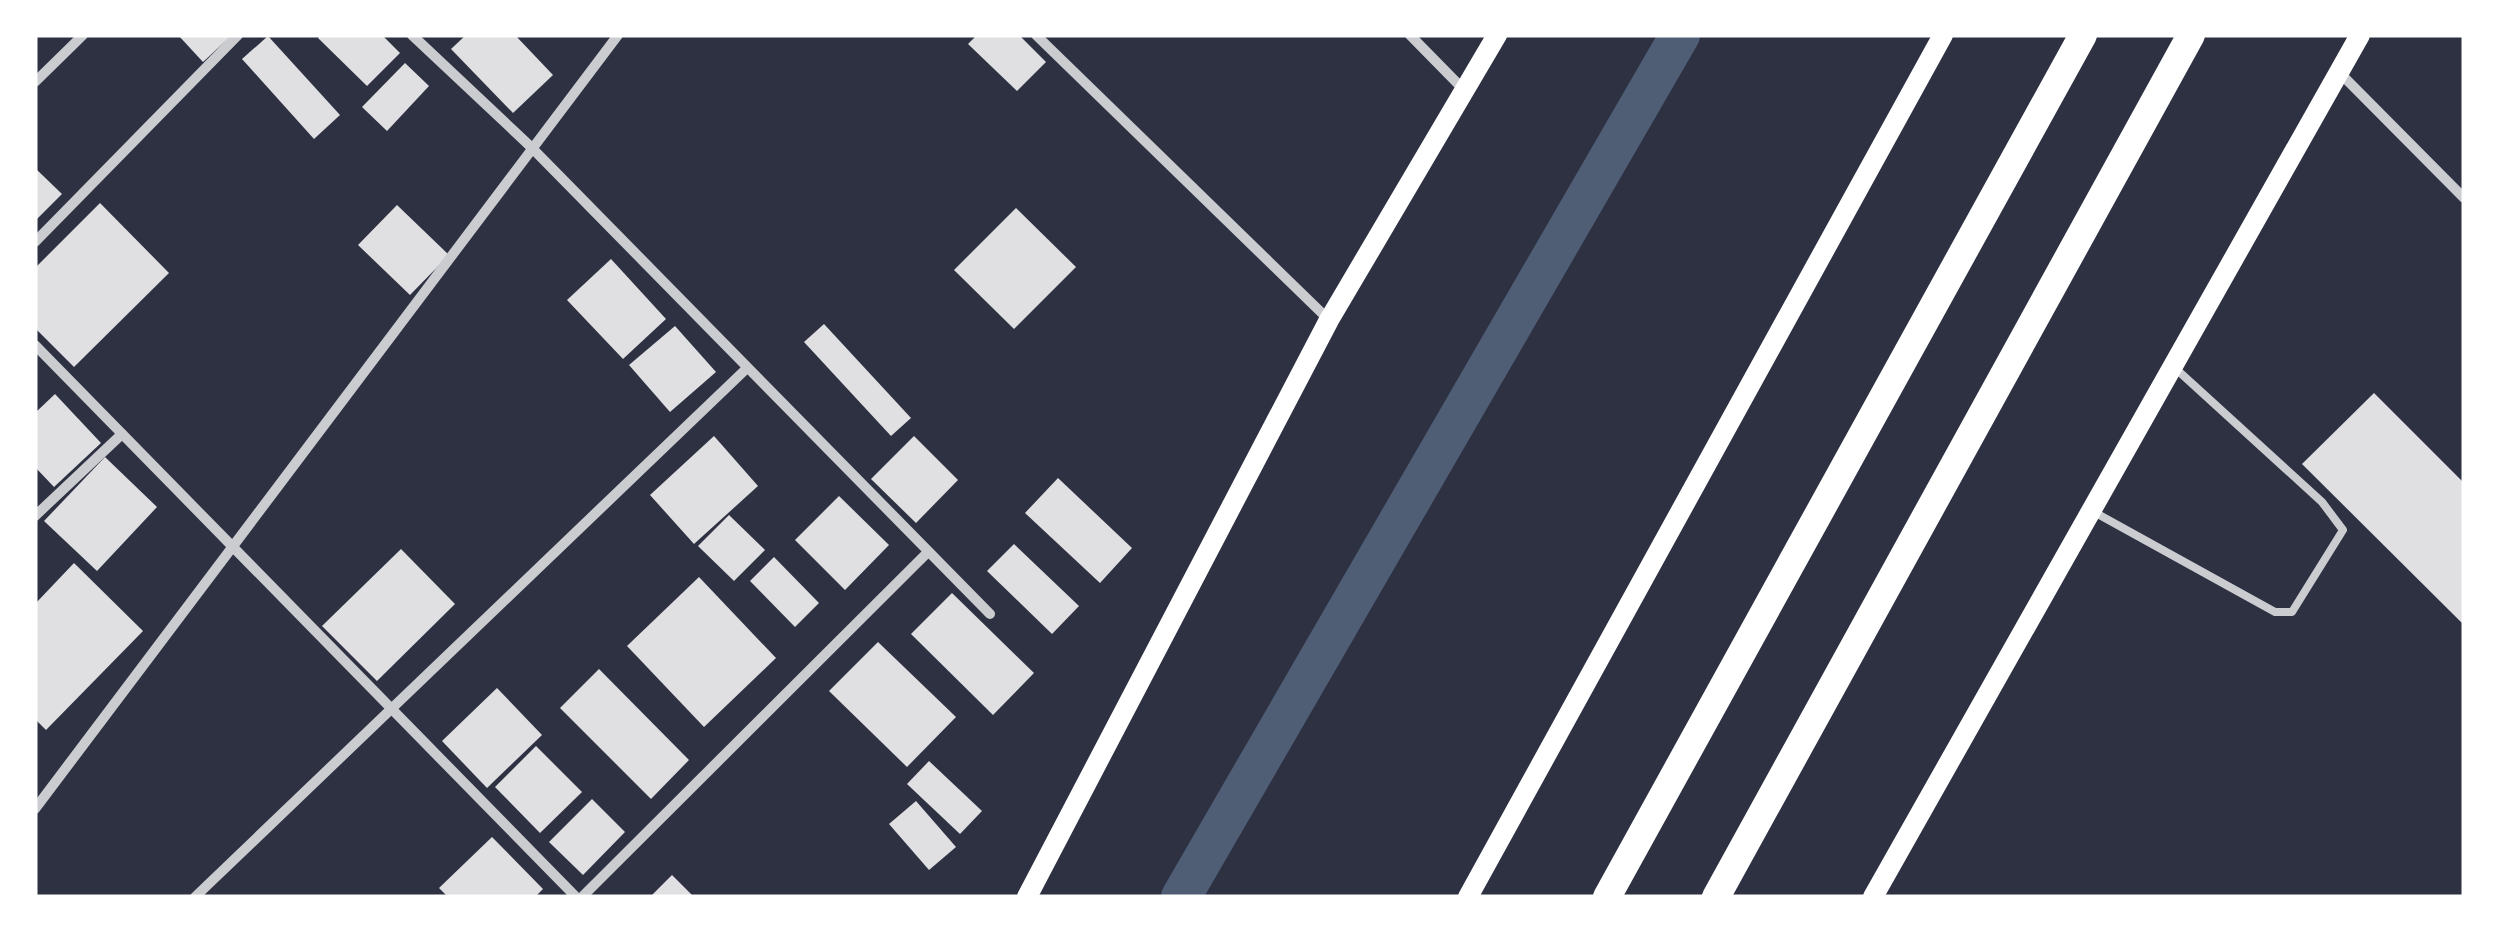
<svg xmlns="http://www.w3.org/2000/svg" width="2499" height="932" viewBox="0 0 2499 932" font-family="Roboto,sans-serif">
	<rect width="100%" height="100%" fill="#2d3142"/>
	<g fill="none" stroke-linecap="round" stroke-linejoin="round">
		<path stroke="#4f5d75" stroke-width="40" d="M1181,897L1680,35"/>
	</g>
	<g fill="#e0e0e3">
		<path d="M178,35H232L203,62Z"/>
		<path d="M321,35H382L400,53L367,86L318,38Z"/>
		<path d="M466,35H515L553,75L513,113L451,49Z"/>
		<path d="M977,35H1019L1046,62L1017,91L968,44Z"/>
		<path d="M268,36L340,115L314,139L242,59Z"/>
		<path d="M405,63L429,86L387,131L362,107Z"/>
		<path d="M35,168L62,194L35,221Z"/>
		<path d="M100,203L169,273L74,367L35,328V268Z"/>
		<path d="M397,205L449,255L410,295L358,245Z"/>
		<path d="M1016,208L1076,267L1014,329L954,270Z"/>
		<path d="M611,259L666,319L623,359L567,300Z"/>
		<path d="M824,324L911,418L891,436L804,342Z"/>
		<path d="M675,326L716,372L670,412L629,365Z"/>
		<path d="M2374,393L2464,483V625L2302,464Z"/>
		<path d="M55,394L101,443L54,487L35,467V413Z"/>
		<path d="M714,436L758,486L694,544L650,495Z"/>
		<path d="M914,436L958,480L916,523L871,479Z"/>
		<path d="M105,457L157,507L97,571L44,521Z"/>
		<path d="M1058,478L1132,548L1100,583L1025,513Z"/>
		<path d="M839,496L889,545L845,590L795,540Z"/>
		<path d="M729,515L765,550L734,581L698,546Z"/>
		<path d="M1014,544L1079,606L1052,634L987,571Z"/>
		<path d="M401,549L455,604L377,681L322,626Z"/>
		<path d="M774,557L819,603L795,627L750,581Z"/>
		<path d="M74,563L143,631L46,730L35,719V604Z"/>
		<path d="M699,577L776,658L704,727L627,646Z"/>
		<path d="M952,593L1034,673L993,715L911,634Z"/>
		<path d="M878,642L956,717L907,767L829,691Z"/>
		<path d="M599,669L689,760L651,799L560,708Z"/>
		<path d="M497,688L542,735L487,788L442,741Z"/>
		<path d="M536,746L582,792L540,833L495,787Z"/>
		<path d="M929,761L982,811L960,834L907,784Z"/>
		<path d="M592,799L625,832L583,875L549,842Z"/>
		<path d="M916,801L956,847L929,870L889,824Z"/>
		<path d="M492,837L543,889L535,897H448L439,888Z"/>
		<path d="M672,875L694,897H650Z"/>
	</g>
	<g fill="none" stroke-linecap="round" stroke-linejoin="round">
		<path stroke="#caccd0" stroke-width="8" d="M2094,512L2275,612H2292L2343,530L2322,502L2175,368"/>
		<g stroke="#caccd0" stroke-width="10">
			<path d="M412,35L531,147L990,614"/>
			<path d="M1036,35L1329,320"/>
			<path d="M1410,35L1464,90"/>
			<path d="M2339,72L2464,198"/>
			<path d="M35,82L83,35"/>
			<path d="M35,242L238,35"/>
			<path d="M35,345L576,897"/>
			<path d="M35,516L122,434"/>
			<path d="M35,809L618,35"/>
			<path d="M195,897L745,370"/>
			<path d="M582,897L928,552"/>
		</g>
		<g stroke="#fff" stroke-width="20">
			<path d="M1027,897L1329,320L1497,35"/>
			<path d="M1468,897L1943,35"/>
			<path d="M1873,897L2360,35"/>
		</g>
		<g stroke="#fff" stroke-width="28">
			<path d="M1607,897L2083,35"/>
			<path d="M1716,897L2191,35"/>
		</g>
	</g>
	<rect width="2499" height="932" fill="none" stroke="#ffffff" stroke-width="75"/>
</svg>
